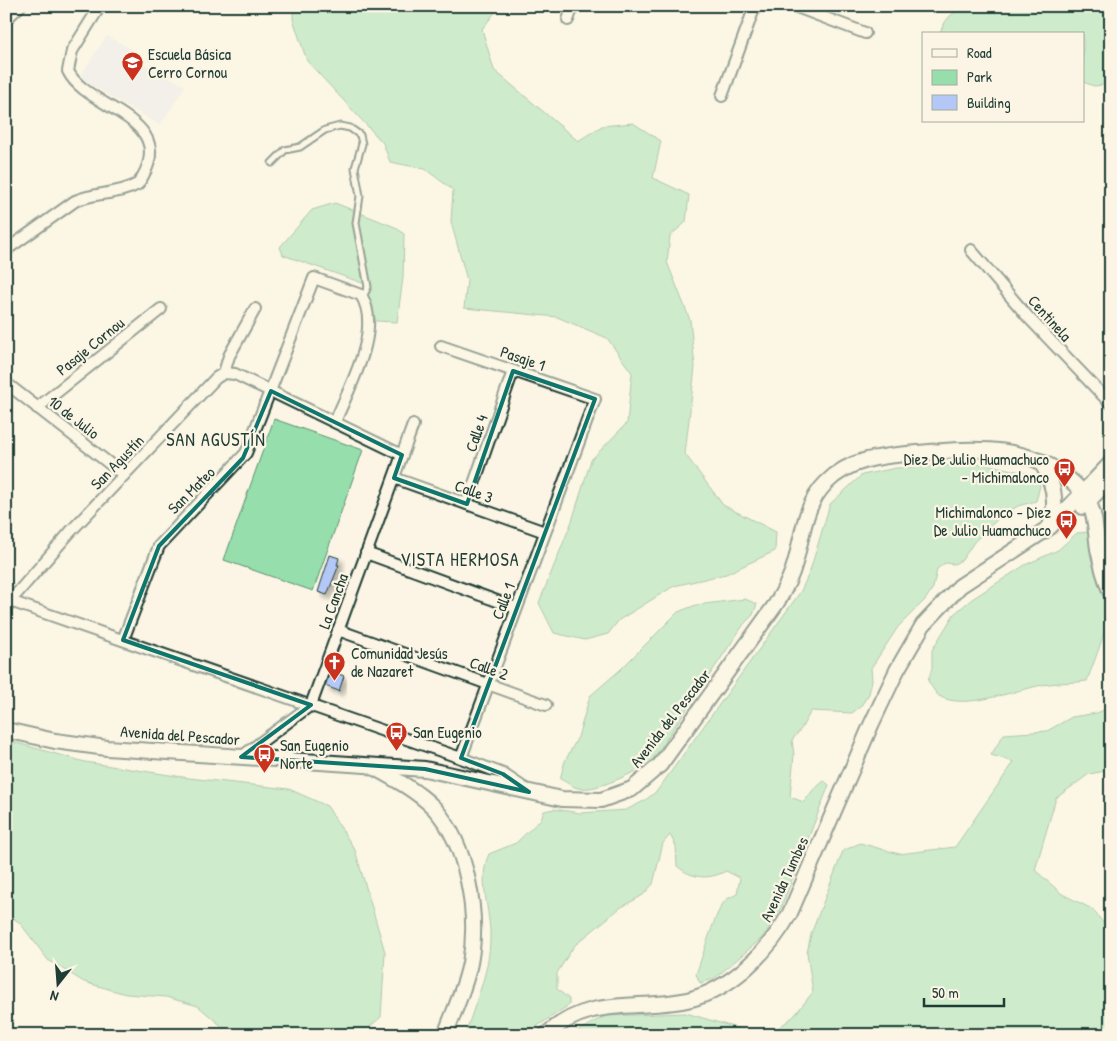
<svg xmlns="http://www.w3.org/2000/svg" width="1117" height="1041" viewBox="0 0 1117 1041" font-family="'Patrick Hand',sans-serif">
	<defs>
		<filter id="shadow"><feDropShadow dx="4.5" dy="4.5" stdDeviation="2.5" flood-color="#0004"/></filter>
	</defs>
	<rect width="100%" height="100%" fill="#fcf5e5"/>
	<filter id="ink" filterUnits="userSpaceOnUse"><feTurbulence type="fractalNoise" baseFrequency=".02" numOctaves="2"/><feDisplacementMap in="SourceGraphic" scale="10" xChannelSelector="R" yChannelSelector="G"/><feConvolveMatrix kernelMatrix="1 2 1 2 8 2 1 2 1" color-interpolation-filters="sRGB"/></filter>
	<g filter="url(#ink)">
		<path fill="#e6e8ea" d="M107,36L136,52L132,57L185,86L160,125L79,78Z"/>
		<g fill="#97dead" stroke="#5b8e70">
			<path d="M293,6H500L482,29L494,70L578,141L602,126L633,123L661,141L653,178L689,195L686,222L670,236L667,262L690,320L695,367L685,454L723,505L776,532L775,551L726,574L674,586L619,620L608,634L585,640L554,633L539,603L572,521L591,460L627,423L632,373L607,338L557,317L464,308L467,280L451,222L453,190L425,169L390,162L383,143L307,61L293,19Z"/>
			<path d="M963,6H1111V84L1094,86L1083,82V34H940C943,21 952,13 963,6Z"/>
			<path d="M335,203L395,227L404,234L403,278L397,322L376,321L365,284L283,255L280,247L312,210Z"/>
			<path d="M274,419L363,450L313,591L224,560Z"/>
			<path d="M985,464L1035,475L1040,486L1036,501L1018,506L1000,517L974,542L962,560L954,564L945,563L937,569L933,588L925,600L898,627L871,668L872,680L869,694L860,707L852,713L811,711L801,729L792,740L794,755L790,797L804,802L813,790L824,781L829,785L781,908L770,927L762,938L714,979L700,983L696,974C702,959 716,908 726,900C729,897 734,896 737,894L740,878L726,871C709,880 692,879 677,866L676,846L670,835L663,843L653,884L643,895L620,908L574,946L557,973V989L569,999V1005L524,1035H465C475,1003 490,971 490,938C491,911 477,879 489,854L516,843L541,819L544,811L554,809L580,813L626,810L644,801L657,791L801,591L810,571L830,504L862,475L896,468Z"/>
			<path d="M1089,532C1091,557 1103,579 1108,603C1111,622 1094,661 1087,681C1075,683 1062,682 1049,684C1022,687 965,712 939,696C935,693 931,685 928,681L932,668V650L954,614L972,599L1025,565L1058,550L1077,533Z"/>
			<path d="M745,599L757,604L753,615L744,624L651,762C636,772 596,792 578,788C572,787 565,781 560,779L565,761L578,737L590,696L620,670L678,612L696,605Z"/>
			<path d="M1111,707V770L1089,774L1056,798L1035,870L1062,894L1092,909L1111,932V1035H570L605,1016L686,1013L757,1034L773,1032L794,1016L813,992L807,953L811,934L843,851L860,843L899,854L955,847L1014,762L991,755L1004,734L1047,731L1072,717L1097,713Z"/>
			<path d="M6,740L85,762L189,778L289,789L327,806L355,850L385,952L381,1017L360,1035H232L198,1006L166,997L126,994L84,982L48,960L20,923L6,913Z"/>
		</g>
		<g fill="#b4c8f7" stroke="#1f3d34" filter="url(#shadow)">
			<path d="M330,555L339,558L337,565H339L327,595L318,592Z"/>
			<path d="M330,671L344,676L339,691L325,686Z"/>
		</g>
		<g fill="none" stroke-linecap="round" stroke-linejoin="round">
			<defs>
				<path id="lane" d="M272,163L285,150L300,147L325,130L340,126L350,128L360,135L362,144L355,168L360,196L356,223L368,287L363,297"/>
				<g id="street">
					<path d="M794,6L865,33"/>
					<path d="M6,19L20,6"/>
					<path d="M568,20L573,6"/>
					<path d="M722,96L755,6"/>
					<path d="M6,250L75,201C96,192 118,195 138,184C184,118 86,110 68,71L72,51L100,6"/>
					<path d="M971,250L1028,317L1111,404"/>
					<path d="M441,346L595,399L461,758"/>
					<path d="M224,373L229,356L255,309"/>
					<path d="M6,383L124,475"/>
					<path d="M37,408L161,309"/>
					<path d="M394,478L545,532"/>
					<path d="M467,504L513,371"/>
					<path d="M366,553L516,608"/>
					<path d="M10,601L461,758L503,774L527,790"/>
					<path d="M6,606L71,531L216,378L224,373L235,374L402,455"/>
					<path d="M338,630L546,705"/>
					<path d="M123,640L159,546L246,453L314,278L361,295C383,330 349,387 335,422"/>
					<path d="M241,757L311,705L413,425"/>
				</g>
				<g id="secondary">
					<path d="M1040,461C1054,481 1058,503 1050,526"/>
					<path d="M1083,507L1111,478"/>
					<path d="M6,730L55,741L107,748L425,769L562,799L601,800L632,789L660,765L776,604C784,591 791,578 795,563C803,535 804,505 826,483C850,458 884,456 917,453C975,448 1039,442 1082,492C1096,508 1095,529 1098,549C1101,564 1105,579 1111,593"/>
					<path d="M371,766C393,778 416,790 434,808C468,845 479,915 470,963C465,988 454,1011 445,1035"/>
					<path d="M546,1035C590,995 635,1011 687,1000C731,990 769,951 790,913L871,725L897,670L923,625L960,586L1050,527L1111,463"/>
				</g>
			</defs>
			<use href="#lane" stroke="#1f3d34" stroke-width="9"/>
			<use href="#street" stroke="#1f3d34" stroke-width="14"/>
			<use href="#secondary" stroke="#1f3d34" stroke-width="18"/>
			<use href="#lane" stroke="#fcf5e5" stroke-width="5"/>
			<use href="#street" stroke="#fcf5e5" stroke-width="10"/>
			<use href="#secondary" stroke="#fcf5e5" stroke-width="14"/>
		</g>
	</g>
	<path d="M0 0H1117V1041H0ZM513,371L595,399L461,758L503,774L529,792L425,769L241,757L311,705L123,640L159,546L243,458L271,391L402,455L394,478L467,504Z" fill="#fcf5e5" fill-opacity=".55" fill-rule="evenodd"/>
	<path fill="none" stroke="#0f766e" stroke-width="4" stroke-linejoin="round" d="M513,371L595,399L461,758L503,774L529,792L425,769L241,757L311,705L123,640L159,546L243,458L271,391L402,455L394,478L467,504Z"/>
	<defs>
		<symbol id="school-pin" viewBox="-11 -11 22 30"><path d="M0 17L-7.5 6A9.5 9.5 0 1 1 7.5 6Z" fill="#c8321e" stroke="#fcf5e5"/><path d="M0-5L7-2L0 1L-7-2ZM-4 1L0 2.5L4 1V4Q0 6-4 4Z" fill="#fff"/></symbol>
		<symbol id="bus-pin" viewBox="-11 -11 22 30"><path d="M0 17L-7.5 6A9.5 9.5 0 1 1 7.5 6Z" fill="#c8321e" stroke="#fcf5e5"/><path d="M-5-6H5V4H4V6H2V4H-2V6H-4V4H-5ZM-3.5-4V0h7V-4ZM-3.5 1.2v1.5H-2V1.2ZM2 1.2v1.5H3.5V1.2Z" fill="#fff"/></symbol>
		<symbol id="church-pin" viewBox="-11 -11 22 30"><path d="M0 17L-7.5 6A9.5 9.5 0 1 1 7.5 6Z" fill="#c8321e" stroke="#fcf5e5"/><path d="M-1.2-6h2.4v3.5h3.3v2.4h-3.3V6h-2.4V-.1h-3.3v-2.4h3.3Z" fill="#fff"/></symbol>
	</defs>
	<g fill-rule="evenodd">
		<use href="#school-pin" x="120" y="50" width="25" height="34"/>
		<use href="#bus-pin" x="1052" y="456" width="25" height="34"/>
		<use href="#bus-pin" x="1054" y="508" width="25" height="34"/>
		<use href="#church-pin" x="322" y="650" width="25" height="34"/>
		<use href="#bus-pin" x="384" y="720" width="25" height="34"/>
		<use href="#bus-pin" x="252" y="742" width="25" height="34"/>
	</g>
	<g text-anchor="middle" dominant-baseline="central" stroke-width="4.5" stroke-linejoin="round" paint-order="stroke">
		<g font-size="16" fill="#1f3d34" stroke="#fcf5e5" text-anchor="start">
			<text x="148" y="54">Escuela Básica<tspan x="148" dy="18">Cerro Cornou</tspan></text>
			<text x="1049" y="459" text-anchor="end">Diez De Julio Huamachuco<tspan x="1049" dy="18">- Michimalonco</tspan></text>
			<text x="1051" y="512" text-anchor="end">Michimalonco - Diez<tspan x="1051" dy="18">De Julio Huamachuco</tspan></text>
			<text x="351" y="653">Comunidad Jesús<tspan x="351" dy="18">de Nazaret</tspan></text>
			<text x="413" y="732">San Eugenio</text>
			<text x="280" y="745">San Eugenio<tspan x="280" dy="18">Norte</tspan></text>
		</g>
		<g font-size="16" fill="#1f3d34" stroke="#fcf5e5">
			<text transform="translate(1050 318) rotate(48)">Centinela</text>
			<text transform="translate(90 346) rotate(-39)">Pasaje Cornou</text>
			<text transform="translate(523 358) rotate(19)">Pasaje 1</text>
			<text transform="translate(74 417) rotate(38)">10 de Julio</text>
			<text transform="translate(476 433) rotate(-71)">Calle 4</text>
			<text transform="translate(117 462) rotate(-46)">San Agustín</text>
			<text transform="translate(191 490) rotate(-45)">San Mateo</text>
			<text transform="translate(474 491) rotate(20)">Calle 3</text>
			<text transform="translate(333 601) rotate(-70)">La Cancha</text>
			<text transform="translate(503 601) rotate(-69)">Calle 1</text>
			<text transform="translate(489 668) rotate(20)">Calle 2</text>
			<text transform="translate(670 718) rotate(-52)">Avenida del Pescador</text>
			<text transform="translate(180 735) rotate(4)">Avenida del Pescador</text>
			<text transform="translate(784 879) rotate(-65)">Avenida Tumbes</text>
		</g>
		<g font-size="18" letter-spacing="1" fill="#1f3d34" stroke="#fcf5e5">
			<text x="216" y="439">SAN AGUSTÍN</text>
			<text x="460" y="559">VISTA HERMOSA</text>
		</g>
	</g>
	<rect width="1117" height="1041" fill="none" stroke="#fcf5e5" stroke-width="25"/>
	<rect x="12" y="12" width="1092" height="1016" fill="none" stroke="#1f3d34" stroke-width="2" filter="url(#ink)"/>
	<rect x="922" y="32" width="162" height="90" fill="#fcf5e5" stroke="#a4ab9e"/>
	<rect x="932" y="49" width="25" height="8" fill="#fcf5e5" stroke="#a4ab9e"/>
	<text x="967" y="58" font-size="15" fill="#1f3d34">Road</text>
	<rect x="932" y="70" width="25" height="15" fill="#97dead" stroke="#a4ab9e"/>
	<text x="967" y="82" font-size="15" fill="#1f3d34">Park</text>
	<rect x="932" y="95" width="25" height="15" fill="#b4c8f7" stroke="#a4ab9e"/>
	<text x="967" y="108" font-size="15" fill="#1f3d34">Building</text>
	<g transform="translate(58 984) rotate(197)" stroke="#fcf5e5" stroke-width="4" paint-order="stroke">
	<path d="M0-4L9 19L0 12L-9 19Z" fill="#1f3d34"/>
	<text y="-8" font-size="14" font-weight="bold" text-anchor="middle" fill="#1f3d34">N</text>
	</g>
	<path d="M924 998v8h80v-8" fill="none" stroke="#1f3d34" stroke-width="2.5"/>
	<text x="932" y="998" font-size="15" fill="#1f3d34" stroke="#fcf5e5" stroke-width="4" paint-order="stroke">50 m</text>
</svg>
